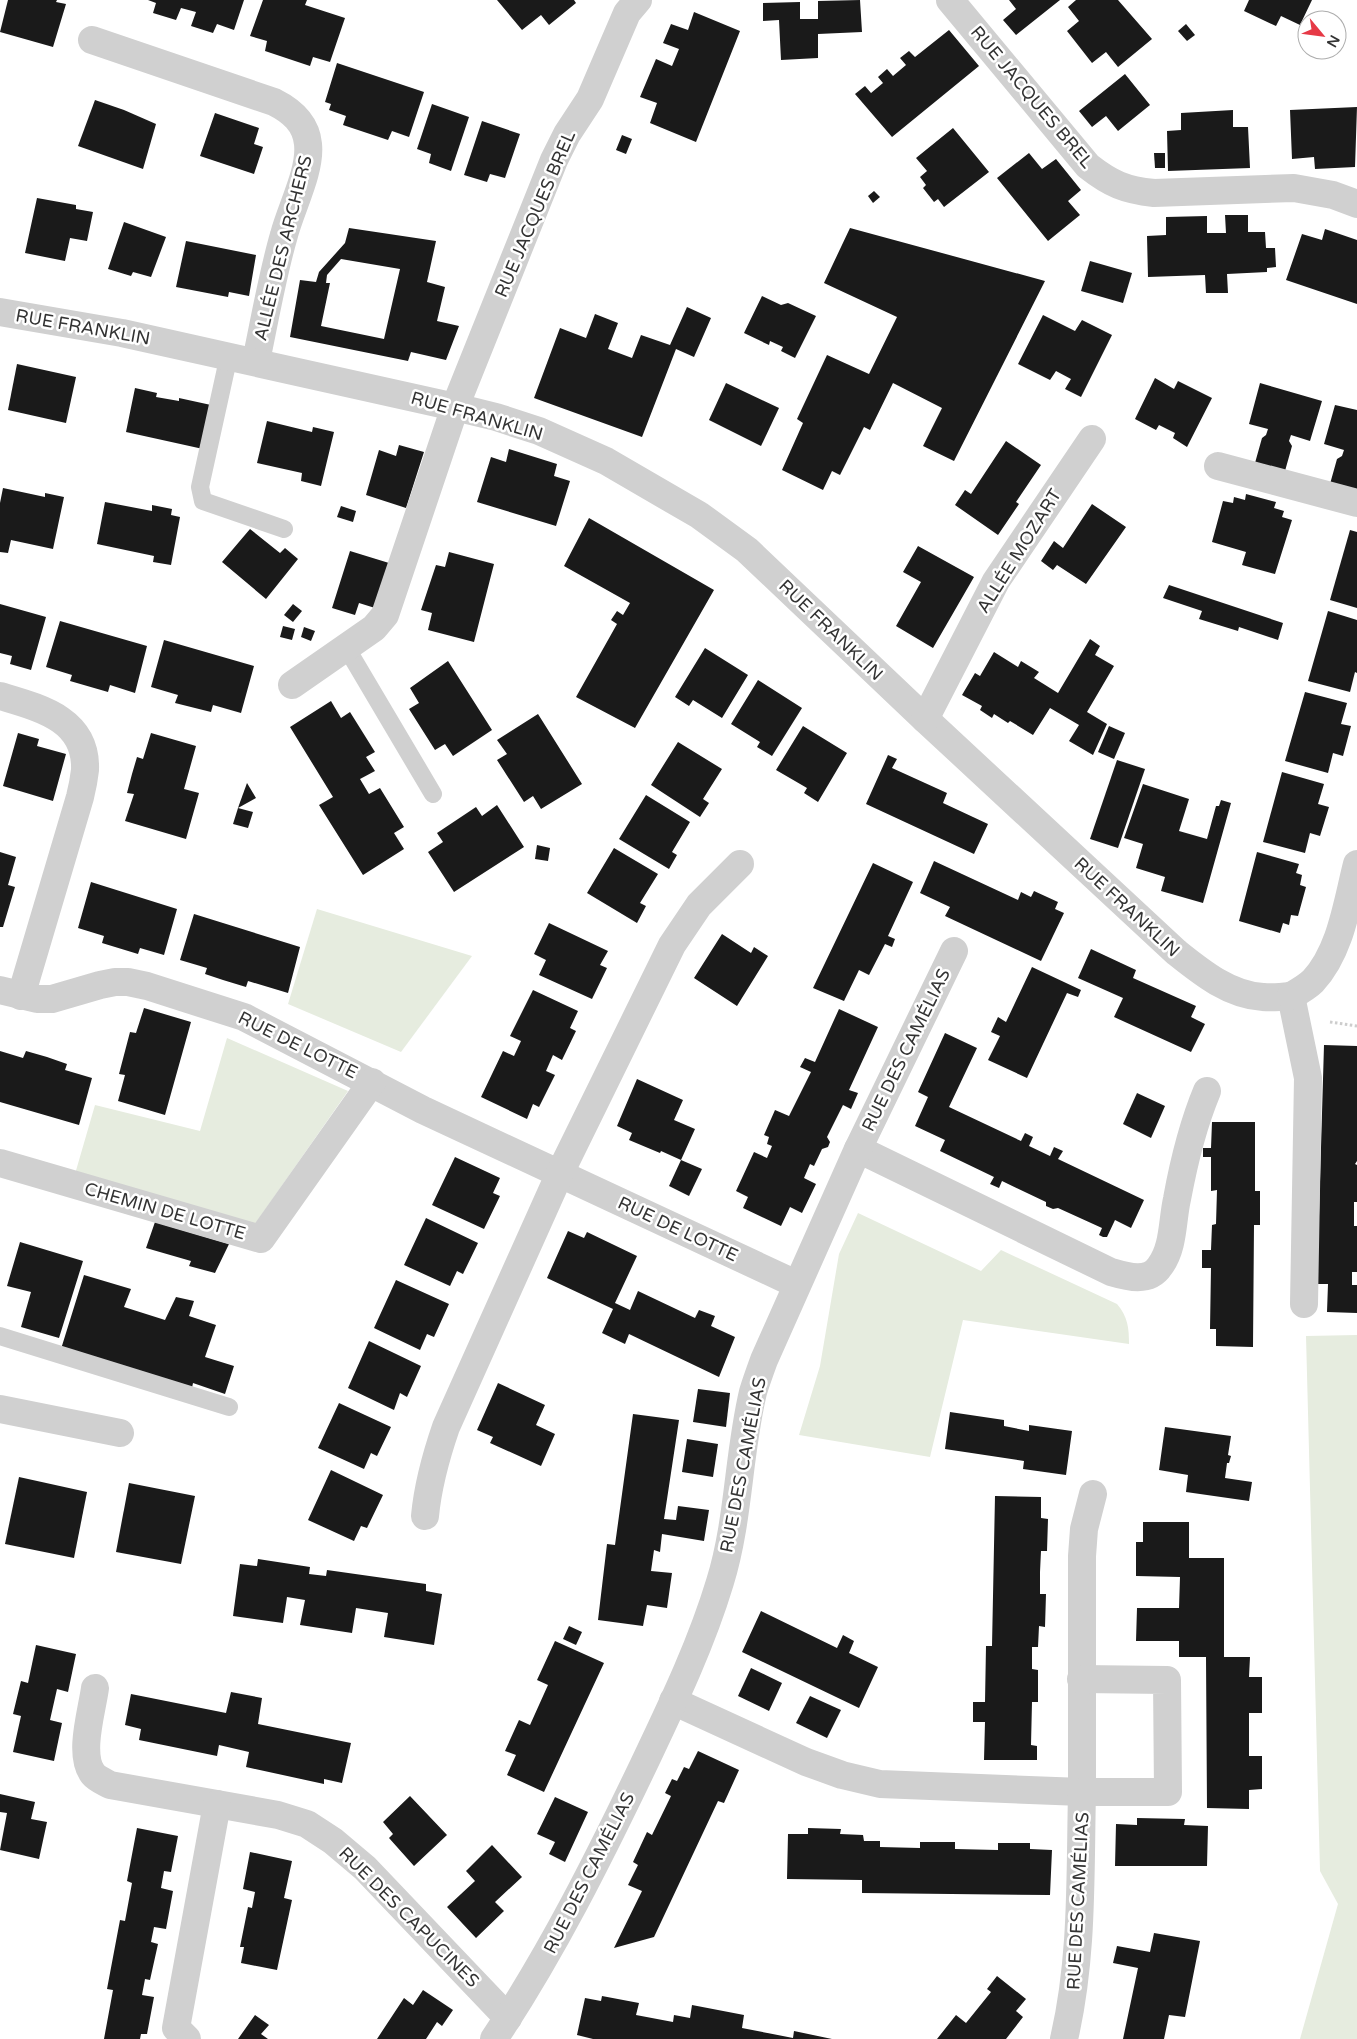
<svg xmlns="http://www.w3.org/2000/svg" width="1357" height="2039" viewBox="0 0 1357 2039" font-family="'Varela Round',sans-serif">
	<rect width="100%" height="100%" fill="#fff"/>
	<g fill="#e6ecdf">
		<path d="M317,909L472,956L401,1052L288,1004Z"/>
		<path d="M227,1038L348,1091L255,1224L75,1174L95,1105L200,1131Z"/>
		<path d="M858,1213L981,1271L1001,1250L1117,1304C1128,1317 1129,1328 1129,1344L963,1320L930,1457L799,1435L820,1366L839,1254Z"/>
		<path d="M1357,1335V2039H1300L1338,1904L1320,1871L1306,1336Z"/>
	</g>
	<g fill="#1a1a1a" fill-rule="evenodd">
		<path d="M8,0H57L56,2L66,4L53,47L0,32Z"/>
		<path d="M148,0H244L234,30L217,24L213,33L191,26L196,12L181,8L176,20L153,13L156,3Z"/>
		<path d="M263,0H307L305,5L345,18L330,62L313,57L310,66L265,51L267,41L250,36Z"/>
		<path d="M497,0H574L576,3L549,25L541,15L522,30Z"/>
		<path d="M860,0L862,32L818,34V58L781,60L779,20L763,21V3L800,2V19H818V1Z"/>
		<path d="M1009,0H1060L1016,35L1003,20L1016,9Z"/>
		<path d="M1076,0H1118L1152,39L1118,67L1106,52L1092,63L1067,31L1079,21L1068,7Z"/>
		<path d="M1249,0H1312L1300,25L1281,16L1276,26L1244,11Z"/>
		<path d="M694,12L740,31L696,142L650,123L657,103L640,97L656,59L672,66L679,49L663,43L671,24L688,30Z"/>
		<path d="M1186,24L1195,35L1187,41L1178,31Z"/>
		<path d="M949,30L979,66L892,137L855,94L865,86L871,93L883,83L878,77L887,69L893,76L906,65L900,58L909,51L915,57Z"/>
		<path d="M337,63L424,92L409,137L392,131L388,140L343,125L346,116L329,110L331,104L325,102Z"/>
		<path d="M1125,74L1150,105L1118,131L1106,116L1092,127L1079,111Z"/>
		<path d="M95,100L124,110L156,124L143,169L78,146Z"/>
		<path d="M432,104L469,117L451,171L429,163L431,154L417,149Z"/>
		<path d="M1357,107L1355,167L1315,169L1314,157L1292,159L1290,110Z"/>
		<path d="M1233,110V127H1248L1250,168L1168,171L1167,131L1181,130V113Z"/>
		<path d="M215,113L259,128L254,144L263,147L254,174L200,156Z"/>
		<path d="M482,121L520,134L505,178L490,174L487,182L464,175Z"/>
		<path d="M953,128L989,172L944,207L938,199L934,202L923,188L926,185L920,177L927,171L916,158Z"/>
		<path d="M622,135L632,139L626,154L616,150Z"/>
		<path d="M1029,153L1042,169L1056,159L1081,190L1068,201L1080,215L1048,241L997,178Z"/>
		<path d="M1154,153H1165V168H1155Z"/>
		<path d="M874,191L880,197L873,203L868,196Z"/>
		<path d="M37,198L76,205V209L93,212L87,241L70,238L65,261L25,253Z"/>
		<path d="M1225,215H1248V232H1265L1266,248H1275L1276,267L1267,268V272L1227,274L1228,293H1206L1205,275L1148,277L1147,236L1166,235V217L1207,216V233H1226Z"/>
		<path d="M124,222L166,237L151,277L133,272L131,276L108,269Z"/>
		<path d="M349,228L436,241L427,282L445,287L437,321L459,326L446,360L411,352L408,361L290,337L300,280L316,282L319,272L345,243ZM341,259L400,269L384,339L321,326L330,283H326L327,275Z"/>
		<path d="M850,228L1045,281L954,461L923,446L942,408L893,383L870,430L864,427L840,475L832,471L823,490L782,470L803,423L797,419L827,355L869,374L897,317L824,283Z"/>
		<path d="M1325,229L1357,240V304L1286,280L1302,234L1322,240Z"/>
		<path d="M186,241L256,255L249,296L229,292L228,297L176,287Z"/>
		<path d="M1090,261L1132,273L1123,303L1081,291Z"/>
		<path d="M762,296L781,305L788,303L816,316L795,358L781,351L783,347L770,341L769,345L744,333Z"/>
		<path d="M687,307L711,318L694,357L676,349L642,437L534,398L560,328L586,338L595,314L618,323L608,349L632,358L641,335L670,345Z"/>
		<path d="M1043,315L1075,331L1082,320L1112,335L1081,397L1065,389L1071,379L1056,371L1050,380L1018,364Z"/>
		<path d="M17,364L76,377L66,423L8,410Z"/>
		<path d="M1155,378L1174,389L1178,381L1212,398L1187,447L1173,438L1175,433L1159,425L1156,430L1135,419Z"/>
		<path d="M726,383L779,408L761,446L709,420Z"/>
		<path d="M1260,383L1322,401L1310,441L1291,435L1289,441L1292,446L1285,471L1255,463L1262,438L1266,435L1268,429L1249,424Z"/>
		<path d="M135,388L157,393L156,397L179,401V398L211,405L203,449L126,432Z"/>
		<path d="M1335,405L1357,410V491L1330,484L1337,459L1342,456L1344,450L1324,444Z"/>
		<path d="M267,421L312,432L313,427L334,432L321,486L301,481L302,473L257,463Z"/>
		<path d="M1006,441L1041,465L1016,502L1019,504L998,535L955,505L965,490L971,494Z"/>
		<path d="M399,445L424,452L406,508L366,495L379,450L396,456Z"/>
		<path d="M509,449L557,464L554,476L570,481L556,526L477,502L491,457L506,462Z"/>
		<path d="M3,488L45,497V493L64,497L53,549L11,540L8,553L0,552V503Z"/>
		<path d="M1246,494L1276,502L1274,508L1284,511L1282,517L1292,520L1275,574L1242,565L1246,552L1212,542L1223,501L1233,503L1234,497L1245,500Z"/>
		<path d="M105,502L152,511V505L172,509L171,515L180,517L171,565L153,562L154,556L97,544Z"/>
		<path d="M1092,504L1126,527L1086,584L1057,565L1053,570L1041,561L1054,541L1063,548Z"/>
		<path d="M341,506L356,511L353,522L337,517Z"/>
		<path d="M589,518L714,590L635,728L576,697L617,624L611,620L617,611L623,615L630,603L564,566Z"/>
		<path d="M250,529L280,553L285,548L298,559L266,599L222,562Z"/>
		<path d="M1350,530L1357,532V608L1330,600Z"/>
		<path d="M918,546L974,577L933,648L896,626L921,582L903,572Z"/>
		<path d="M350,551L389,563L375,608L359,603L355,615L332,608Z"/>
		<path d="M449,552L494,564L474,642L428,630L432,613L421,610L436,565L445,567Z"/>
		<path d="M1169,585L1283,623L1278,640L1239,627L1238,631L1199,619L1202,611L1163,598Z"/>
		<path d="M0,604L46,617L31,670L10,664L12,656L0,653Z"/>
		<path d="M293,604L302,611L293,622L284,615Z"/>
		<path d="M1328,611L1357,620V673L1355,672L1350,692L1308,681Z"/>
		<path d="M60,621L147,646L135,693L110,685L108,692L70,681L72,675L46,667Z"/>
		<path d="M283,626L295,629L292,640L280,637Z"/>
		<path d="M304,627L315,631L311,641L301,637Z"/>
		<path d="M1090,639L1100,646L1095,655L1114,666L1087,712L1107,724L1093,755L1069,741L1079,725L1050,708L1033,735L1010,721L1008,723L994,714L992,718L980,710L982,706L962,695L975,673L980,676L994,652L1018,667L1021,661L1039,672L1034,678L1058,693Z"/>
		<path d="M164,640L254,666L241,713L213,705L211,712L175,703L178,695L151,687Z"/>
		<path d="M705,648L748,675L722,718L693,700L689,706L675,697Z"/>
		<path d="M448,661L492,730L453,756L445,744L435,750L409,709L419,703L410,688Z"/>
		<path d="M758,680L802,708L772,756L757,747L760,742L731,724Z"/>
		<path d="M1305,692L1347,703L1341,724L1351,726L1343,756L1333,753L1328,773L1285,761Z"/>
		<path d="M331,701L341,718L350,712L375,752L366,757L375,771L360,779L369,794L380,788L404,827L394,833L404,849L363,875L319,805L333,797L290,727Z"/>
		<path d="M538,714L582,784L541,809L533,796L524,802L497,760L507,754L497,740Z"/>
		<path d="M803,726L847,753L818,802L804,793L807,788L776,770Z"/>
		<path d="M1109,726L1125,733L1114,759L1098,752Z"/>
		<path d="M18,733L39,739L37,746L66,754L53,801L3,786Z"/>
		<path d="M151,733L196,746L184,789L199,793L186,839L125,821L134,794L127,793L132,774L137,757L143,759Z"/>
		<path d="M678,742L722,769L703,799L709,803L700,817L651,785Z"/>
		<path d="M888,755L897,759L892,768L947,793L943,803L988,824L974,854L866,804Z"/>
		<path d="M1117,760L1145,769L1118,848L1090,839Z"/>
		<path d="M1282,772L1324,784L1318,804L1329,807L1320,836L1310,833L1305,853L1263,842Z"/>
		<path d="M247,783L256,798L238,808L239,805Z"/>
		<path d="M1143,784L1189,799L1179,831L1207,839L1216,806H1219L1221,800L1231,803L1203,903L1161,891L1165,877L1136,868L1143,844L1124,838Z"/>
		<path d="M646,795L690,822L672,852L677,855L669,869L619,839Z"/>
		<path d="M497,805L524,847L454,892L428,852L443,842L437,833L476,807L482,816Z"/>
		<path d="M238,808L253,812L248,828L233,824Z"/>
		<path d="M537,845L550,848L548,861L535,859Z"/>
		<path d="M614,848L658,874L640,903L646,906L637,923L587,893Z"/>
		<path d="M0,852L16,857L8,885L15,887L3,927H0Z"/>
		<path d="M1257,852L1299,864L1296,873L1302,875L1300,885L1306,887L1298,916L1291,915L1289,925L1283,923L1280,933L1239,921Z"/>
		<path d="M934,861L1018,900L1021,892L1031,897L1034,891L1058,902L1055,909L1064,913L1041,961L945,916L950,907L920,893Z"/>
		<path d="M873,863L913,882L888,936L895,939L892,947L885,944L869,975L859,970L844,1001L813,988Z"/>
		<path d="M91,882L177,909L164,955L140,948L138,954L102,943L104,936L78,928Z"/>
		<path d="M194,914L300,947L288,993L248,981L246,987L223,980L205,974L207,968L180,960Z"/>
		<path d="M549,923L608,951L600,965L607,968L592,999L539,975L546,960L534,954Z"/>
		<path d="M722,934L751,953L754,947L768,956L737,1006L694,978Z"/>
		<path d="M1091,949L1136,970L1133,978L1196,1006L1191,1017L1205,1024L1191,1052L1114,1017L1123,998L1078,978Z"/>
		<path d="M1032,967L1081,990L1078,997L1067,993L1027,1078L988,1060L1000,1036L991,1032L998,1017L1006,1022Z"/>
		<path d="M533,990L578,1011L570,1028L576,1031L562,1060L553,1055L546,1071L555,1075L539,1107L533,1104L527,1119L481,1097L503,1051L514,1056L521,1041L510,1036Z"/>
		<path d="M144,1008L191,1022L165,1115L118,1101L125,1075L119,1074L130,1032L136,1033Z"/>
		<path d="M839,1009L878,1027L849,1090L858,1093L851,1109L843,1105L827,1137L830,1142L828,1147L822,1149L814,1166L810,1164L804,1178L816,1184L802,1213L790,1207L781,1226L743,1208L748,1197L736,1191L754,1152L767,1158L772,1146L767,1144L769,1137L764,1135L775,1110L789,1116L811,1072L800,1067L805,1058L815,1062Z"/>
		<path d="M945,1033L977,1048L949,1107L1021,1141L1025,1133L1033,1137L1029,1146L1050,1156L1054,1147L1063,1151L1058,1159L1144,1200L1131,1228L1115,1220L1107,1237H1103L1099,1235L1102,1228L1058,1208L1053,1209L1046,1206V1202L1002,1181L999,1188L990,1184L994,1177L940,1151L945,1140L915,1126L928,1097L918,1092Z"/>
		<path d="M1324,1045L1357,1046V1161L1355,1164L1357,1165V1202H1354V1226H1357V1272H1352V1285H1357V1313L1327,1312L1328,1284H1317Z"/>
		<path d="M0,1051L23,1058L26,1051L47,1057L67,1064L65,1070L92,1078L79,1125L0,1102Z"/>
		<path d="M637,1079L683,1100L674,1120L695,1129L681,1160L661,1151L660,1153L629,1140L632,1133L617,1126Z"/>
		<path d="M1137,1093L1165,1106L1151,1138L1123,1124Z"/>
		<path d="M1212,1122H1255V1191H1260V1225H1254L1253,1347L1216,1346V1329H1210L1211,1268H1202V1250H1211L1212,1225L1216,1224L1217,1190L1211,1191V1157H1203V1148H1211Z"/>
		<path d="M455,1157L500,1178L493,1193L500,1196L484,1229L432,1205Z"/>
		<path d="M681,1160L702,1169L689,1196L669,1186Z"/>
		<path d="M426,1218L478,1243L463,1274L457,1271L450,1286L404,1265Z"/>
		<path d="M155,1222L229,1244L215,1273L189,1266L191,1261L146,1248Z"/>
		<path d="M568,1231L584,1238L587,1232L637,1256L615,1303L630,1310L638,1291L695,1318L699,1310L715,1316L711,1326L735,1337L719,1377L629,1334L625,1344L602,1333L613,1309L547,1278Z"/>
		<path d="M20,1242L83,1261L59,1338L21,1327L31,1292L7,1286Z"/>
		<path d="M84,1275L131,1289L124,1307L165,1320L176,1297L194,1301L189,1316L216,1325L205,1357L234,1366L225,1394L193,1383L192,1388L61,1349Z"/>
		<path d="M396,1280L449,1304L434,1337L427,1334L420,1350L374,1328Z"/>
		<path d="M369,1341L421,1366L407,1397L400,1393L394,1410L348,1388Z"/>
		<path d="M498,1383L545,1405L536,1425L555,1434L541,1466L490,1443L493,1437L477,1430Z"/>
		<path d="M698,1389L730,1393L726,1427L693,1422Z"/>
		<path d="M339,1403L391,1427L377,1456L371,1453L364,1469L318,1448Z"/>
		<path d="M950,1412L1004,1420V1426L1029,1431V1425L1072,1431L1066,1475L1023,1469L1024,1461L945,1449Z"/>
		<path d="M633,1414L679,1420L664,1519L676,1520L678,1506L709,1510L704,1541L662,1534L660,1552L654,1550L651,1571L672,1573L667,1608L647,1605L643,1626L598,1620L607,1544L615,1545Z"/>
		<path d="M1165,1427L1231,1436L1228,1455L1231,1456L1229,1463H1227L1225,1478L1252,1482L1249,1501L1186,1492L1188,1475L1159,1470Z"/>
		<path d="M687,1439L718,1444L713,1477L682,1472Z"/>
		<path d="M331,1470L383,1495L367,1528L361,1526L354,1541L308,1520Z"/>
		<path d="M19,1477L87,1492L74,1558L5,1544Z"/>
		<path d="M129,1483L195,1496L181,1564L116,1552Z"/>
		<path d="M995,1496L1041,1497V1518L1048,1519L1047,1551H1041L1040,1572V1594H1046L1045,1627L1039,1626L1038,1647H1032V1669L1038,1670V1702H1032L1031,1745L1037,1746V1760H984L985,1722H973V1702H985L986,1646H992Z"/>
		<path d="M1143,1522H1189V1558H1224V1657H1250L1249,1677H1262V1713H1249V1756H1262V1789L1249,1790V1809L1207,1808L1206,1657H1179V1641H1136L1137,1608H1179L1180,1577L1136,1576V1542H1143Z"/>
		<path d="M258,1559L310,1567L309,1574L326,1576L327,1570L426,1584V1591L442,1594L434,1645L384,1637L388,1613L356,1608L352,1633L300,1625L305,1600L287,1597L283,1623L233,1616L240,1564L257,1566Z"/>
		<path d="M761,1611L837,1648L843,1635L854,1641L849,1653L878,1667L859,1708L742,1652Z"/>
		<path d="M569,1626L582,1632L576,1645L563,1639Z"/>
		<path d="M555,1641L604,1663L544,1792L507,1775L516,1755L505,1751L519,1720L530,1725L548,1685L537,1680Z"/>
		<path d="M36,1645L76,1654L68,1692L57,1689L50,1720L62,1723L54,1761L13,1752L21,1716L13,1714L21,1681L28,1683Z"/>
		<path d="M751,1668L782,1683L769,1711L738,1696Z"/>
		<path d="M231,1692L262,1698L258,1724L351,1743L342,1783L324,1779V1784L246,1767L249,1752L219,1745L217,1756L139,1740L141,1729L125,1725L131,1694L226,1713Z"/>
		<path d="M810,1696L841,1710L827,1738L796,1723Z"/>
		<path d="M698,1751L739,1770L724,1803L718,1801L654,1937L614,1948L642,1891L628,1885L638,1865L633,1862L647,1832L652,1835L671,1796L665,1793L672,1779L677,1781L684,1767L689,1769Z"/>
		<path d="M0,1794L35,1802L31,1819L47,1822L39,1859L0,1850L7,1813L0,1812Z"/>
		<path d="M410,1796L447,1835L414,1866L389,1838L393,1834L383,1822Z"/>
		<path d="M555,1797L588,1812L565,1862L549,1854L555,1842L537,1834Z"/>
		<path d="M1137,1818L1185,1819L1184,1825L1208,1826L1207,1866H1115L1116,1824L1137,1825Z"/>
		<path d="M137,1828L178,1836L171,1872L164,1871L161,1888L173,1891L166,1929L154,1927L151,1942L158,1944L150,1980L145,1979L142,1995L154,1997L147,2034H141L140,2039H104L113,1990L107,1989L120,1920L125,1921L132,1883L127,1881Z"/>
		<path d="M808,1828L841,1829L840,1834L863,1835L864,1841H880V1847L920,1848V1842H955V1849L998,1850V1843H1030V1849L1052,1850L1050,1895L862,1893V1880L787,1879L788,1834H808Z"/>
		<path d="M492,1845L522,1877L495,1902L504,1911L476,1938L447,1907L475,1881L466,1871Z"/>
		<path d="M250,1852L292,1861L284,1898L292,1900L277,1970L241,1963L244,1947H240L248,1907L252,1908L255,1892L243,1889Z"/>
		<path d="M1154,1933L1200,1941L1185,2017L1169,2015L1164,2039H1123L1138,1968L1113,1963L1117,1946L1150,1952Z"/>
		<path d="M997,1976L1026,1999L1016,2011L1023,2017L1006,2039H937L956,2015L966,2023L991,1992L987,1989Z"/>
		<path d="M423,1990L453,2010L442,2026L437,2022L426,2039H377L404,1998L413,2005Z"/>
		<path d="M602,1996L639,2003L636,2015L673,2022L674,2015L690,2018L692,2005L744,2015L742,2028L793,2038L794,2031L832,2039H593L577,2035L585,1998L601,2001Z"/>
		<path d="M255,2015L269,2025L261,2034L268,2039H238Z"/>
	</g>
	<g fill="none" stroke-linecap="round" stroke-linejoin="round">
		<path stroke="#cdcdcd" stroke-width="3" stroke-dasharray="2.5 2.5" stroke-linecap="butt" d="M1330,1022L1357,1026"/>
		<g stroke="#d0d0d0" stroke-width="18">
			<path d="M229,355L200,487L203,501L284,529"/>
			<path d="M346,647L433,794"/>
			<path d="M0,1336L229,1407"/>
		</g>
		<g stroke="#d0d0d0" stroke-width="28">
			<path d="M950,0L1088,166C1111,184 1125,190 1154,193L1294,188L1333,195L1357,204"/>
			<path d="M92,40L274,102C292,111 306,123 308,144C311,171 291,208 284,235C272,276 265,319 256,361"/>
			<path d="M0,312L122,333L455,407L496,417L539,431L606,461L699,515L747,550L925,719L1176,952C1201,972 1229,995 1263,997C1272,998 1282,997 1291,996"/>
			<path d="M1218,466L1357,503"/>
			<path d="M292,685L374,628L385,615L455,407L554,160L567,134L590,99L627,13L638,0"/>
			<path d="M0,696C40,708 87,719 85,770C84,779 82,789 80,797L21,996"/>
			<path d="M925,719L996,581L1092,439"/>
			<path d="M0,990L37,999H52L100,985L115,982H128L147,986L244,1017L423,1110L796,1284"/>
			<path d="M1291,996L1308,1078L1304,1304"/>
			<path d="M1291,996C1298,992 1307,987 1313,981C1341,951 1347,903 1357,864"/>
			<path d="M858,1149L1111,1272C1128,1277 1149,1283 1160,1266C1174,1247 1172,1221 1177,1199C1184,1161 1192,1127 1207,1091"/>
			<path d="M0,1163L261,1239L372,1082"/>
			<path d="M0,1409L120,1433"/>
			<path d="M425,1516C428,1484 436,1456 446,1427L560,1173L672,945L699,905L740,864"/>
			<path d="M95,1688C92,1711 78,1755 93,1774C97,1779 105,1782 110,1785L278,1815L307,1824L333,1841L365,1868L508,2018"/>
			<path d="M673,1701L806,1762L842,1775L880,1784L1082,1792V1556L1084,1529L1093,1494"/>
			<path d="M187,2039L176,2028L217,1804"/>
			<path d="M494,2039C552,1952 599,1858 644,1764C672,1705 701,1645 720,1582C739,1521 738,1455 753,1392C756,1382 760,1371 764,1360L858,1149L954,951"/>
			<path d="M1064,2039C1083,1958 1080,1875 1082,1792H1168L1167,1680L1081,1679"/>
		</g>
	</g>
	<g text-anchor="middle" dominant-baseline="central" stroke-width="5" stroke-linejoin="round" paint-order="stroke">
		<g font-size="18" fill="#333" stroke="#fff">
			<text transform="translate(1032 97) rotate(50)">RUE JACQUES BREL</text>
			<text transform="translate(535 214) rotate(-67)">RUE JACQUES BREL</text>
			<text transform="translate(283 248) rotate(-76)">ALLÉE DES ARCHERS</text>
			<text transform="translate(83 327) rotate(10)">RUE FRANKLIN</text>
			<text transform="translate(477 416) rotate(16)">RUE FRANKLIN</text>
			<text transform="translate(1019 551) rotate(-58)">ALLÉE MOZART</text>
			<text transform="translate(831 630) rotate(44)">RUE FRANKLIN</text>
			<text transform="translate(1127 907) rotate(43)">RUE FRANKLIN</text>
			<text transform="translate(298 1045) rotate(26)">RUE DE LOTTE</text>
			<text transform="translate(906 1050) rotate(-64)">RUE DES CAMÉLIAS</text>
			<text transform="translate(165 1211) rotate(16)">CHEMIN DE LOTTE</text>
			<text transform="translate(678 1229) rotate(25)">RUE DE LOTTE</text>
			<text transform="translate(743 1465) rotate(-79)">RUE DES CAMÉLIAS</text>
			<text transform="translate(589 1873) rotate(-63)">RUE DES CAMÉLIAS</text>
			<text transform="translate(1078 1901) rotate(-87)">RUE DES CAMÉLIAS</text>
			<text transform="translate(409 1917) rotate(45)">RUE DES CAPUCINES</text>
		</g>
	</g>
	<g transform="translate(1322 35) rotate(119)"><circle r="24" fill="#ffffff" stroke="#adadad"/>
	<path d="M0-4L9 19L0 12L-9 19Z" fill="#e63946"/>
	<text y="-8" font-size="14" font-weight="bold" text-anchor="middle" fill="#333333">N</text>
	</g>
</svg>
